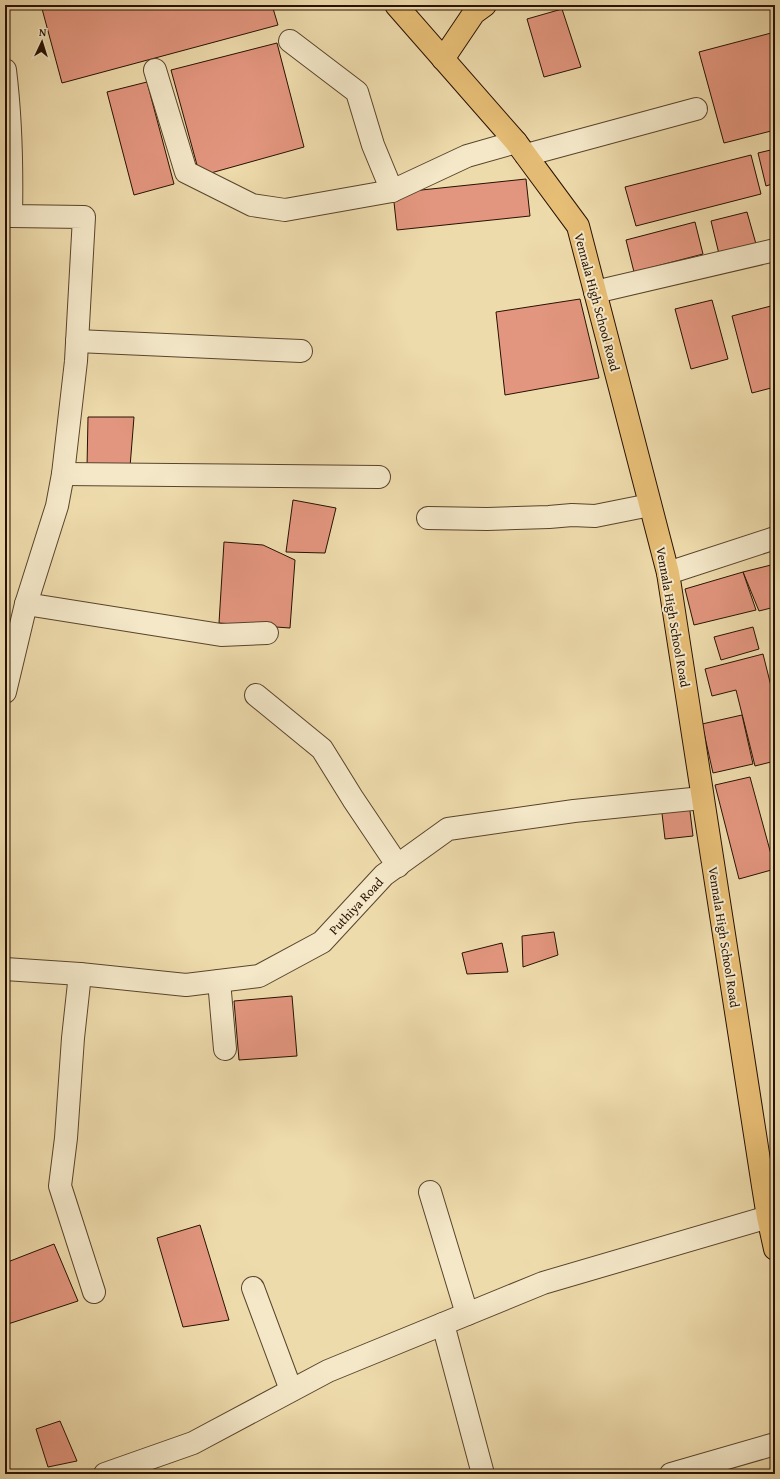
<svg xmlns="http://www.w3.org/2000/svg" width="780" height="1479" viewBox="0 0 780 1479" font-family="'Gentium Book Plus',serif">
	<rect width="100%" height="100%" fill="#eedbac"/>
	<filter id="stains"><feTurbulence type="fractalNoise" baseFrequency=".005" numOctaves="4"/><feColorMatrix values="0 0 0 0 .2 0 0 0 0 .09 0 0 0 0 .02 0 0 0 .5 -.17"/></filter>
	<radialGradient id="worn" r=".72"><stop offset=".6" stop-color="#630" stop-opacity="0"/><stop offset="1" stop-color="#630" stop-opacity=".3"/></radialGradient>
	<g fill="#e3967f" stroke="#271100">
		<path d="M41,5H272L278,25L62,83Z"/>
		<path d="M562,9L581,67L544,77L527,19Z"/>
		<path d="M775,32V130L724,143L699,52Z"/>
		<path d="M277,43L304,147L200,176L171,70Z"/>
		<path d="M147,82L174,184L134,195L107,92Z"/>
		<path d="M775,149V183L766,186L758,153Z"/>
		<path d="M751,155L761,194L636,226L625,187Z"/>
		<path d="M526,179L530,216L397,230L393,193Z"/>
		<path d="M747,212L756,244L719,254L711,221Z"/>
		<path d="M695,222L703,254L634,272L626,240Z"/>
		<path d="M580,299L599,378L505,395L496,312Z"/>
		<path d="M712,300L728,359L691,369L675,309Z"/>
		<path d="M771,306L775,323V387L752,393L732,316Z"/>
		<path d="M88,417H134L130,467H87Z"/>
		<path d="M293,500L336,508L325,553L286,552Z"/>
		<path d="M224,542L263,545L295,560L290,628L219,623Z"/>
		<path d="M775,564V607L759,611L743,572Z"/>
		<path d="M743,572L756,610L694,625L685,589Z"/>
		<path d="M753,627L759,649L721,660L714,637Z"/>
		<path d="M763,654L775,702V761L755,766L736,690L712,696L705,669Z"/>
		<path d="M742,715L753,764L713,773L702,724Z"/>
		<path d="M750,777L775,869L739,879L715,785Z"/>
		<path d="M689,803L693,836L665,839L661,805Z"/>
		<path d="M554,932L558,955L523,967L522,936Z"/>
		<path d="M502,943L508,972L467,974L462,953Z"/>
		<path d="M292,996L297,1056L239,1060L234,1001Z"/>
		<path d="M200,1225L229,1320L183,1327L157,1238Z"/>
		<path d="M54,1244L78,1301L5,1325V1263Z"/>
		<path d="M60,1421L77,1461L48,1467L36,1429Z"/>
	</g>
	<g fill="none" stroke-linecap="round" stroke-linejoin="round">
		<defs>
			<g id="minor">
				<path d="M290,41L357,92L373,145L392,191L467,156L516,142"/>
				<path d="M5,70C11,119 12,167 11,216L84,217L76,361L63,474L57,506L26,604L5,692"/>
				<path d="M155,70L186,172L252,205L285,210L392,191"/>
				<path d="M526,155L696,109"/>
				<path d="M595,292L775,250"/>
				<path d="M77,341L301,351"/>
				<path d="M63,474L379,477"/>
				<path d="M428,518L487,519L549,517L572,515L595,516L650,505"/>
				<path d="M668,573L775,538"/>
				<path d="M26,604L221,635L267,633"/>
				<path d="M256,695L322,749L353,799L398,866"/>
				<path d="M5,969L80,974L186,985L259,976L322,942L384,875L448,829L574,811L702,798"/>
				<path d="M80,974L73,1038L66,1138L60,1186L94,1292"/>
				<path d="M219,981L225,1049"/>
				<path d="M430,1192L467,1314"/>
				<path d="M253,1288L291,1390"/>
				<path d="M443,1324L483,1474"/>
				<path d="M105,1474L193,1443L328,1371L543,1283L768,1217"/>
				<path d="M671,1474L775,1444"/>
			</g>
			<g id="major">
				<path d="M396,5L516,142L578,226L668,573L763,1186L768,1217L775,1249"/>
				<path d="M443,59L474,13L485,5"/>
			</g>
		</defs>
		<use href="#minor" stroke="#59442b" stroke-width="24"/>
		<use href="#major" stroke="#271100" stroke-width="24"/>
		<use href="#minor" stroke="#f4e8c9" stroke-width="22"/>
		<use href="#major" stroke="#e7be76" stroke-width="22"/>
	</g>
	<g text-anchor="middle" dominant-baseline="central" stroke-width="4" stroke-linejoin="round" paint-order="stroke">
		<g font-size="13" fill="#271100" stroke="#f4e8c9">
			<text transform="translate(597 302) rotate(75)">Vennala High School Road</text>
			<text transform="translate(673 617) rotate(80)">Vennala High School Road</text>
			<text transform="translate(356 906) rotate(-47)">Puthiya Road</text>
			<text transform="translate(724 937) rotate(81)">Vennala High School Road</text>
		</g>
	</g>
	<rect width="780" height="1479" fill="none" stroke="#eedbac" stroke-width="20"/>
	<rect x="6" y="6" width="768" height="1467" fill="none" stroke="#271100" stroke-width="2"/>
	<rect x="10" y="10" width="760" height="1459" fill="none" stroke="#271100"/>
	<g transform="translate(42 42) rotate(4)" stroke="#f4e8c9" stroke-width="3" paint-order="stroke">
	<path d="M0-3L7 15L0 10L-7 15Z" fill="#271100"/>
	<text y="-6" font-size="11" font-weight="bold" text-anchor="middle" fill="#271100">N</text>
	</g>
	<rect width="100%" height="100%" filter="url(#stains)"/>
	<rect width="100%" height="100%" fill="url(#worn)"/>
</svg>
